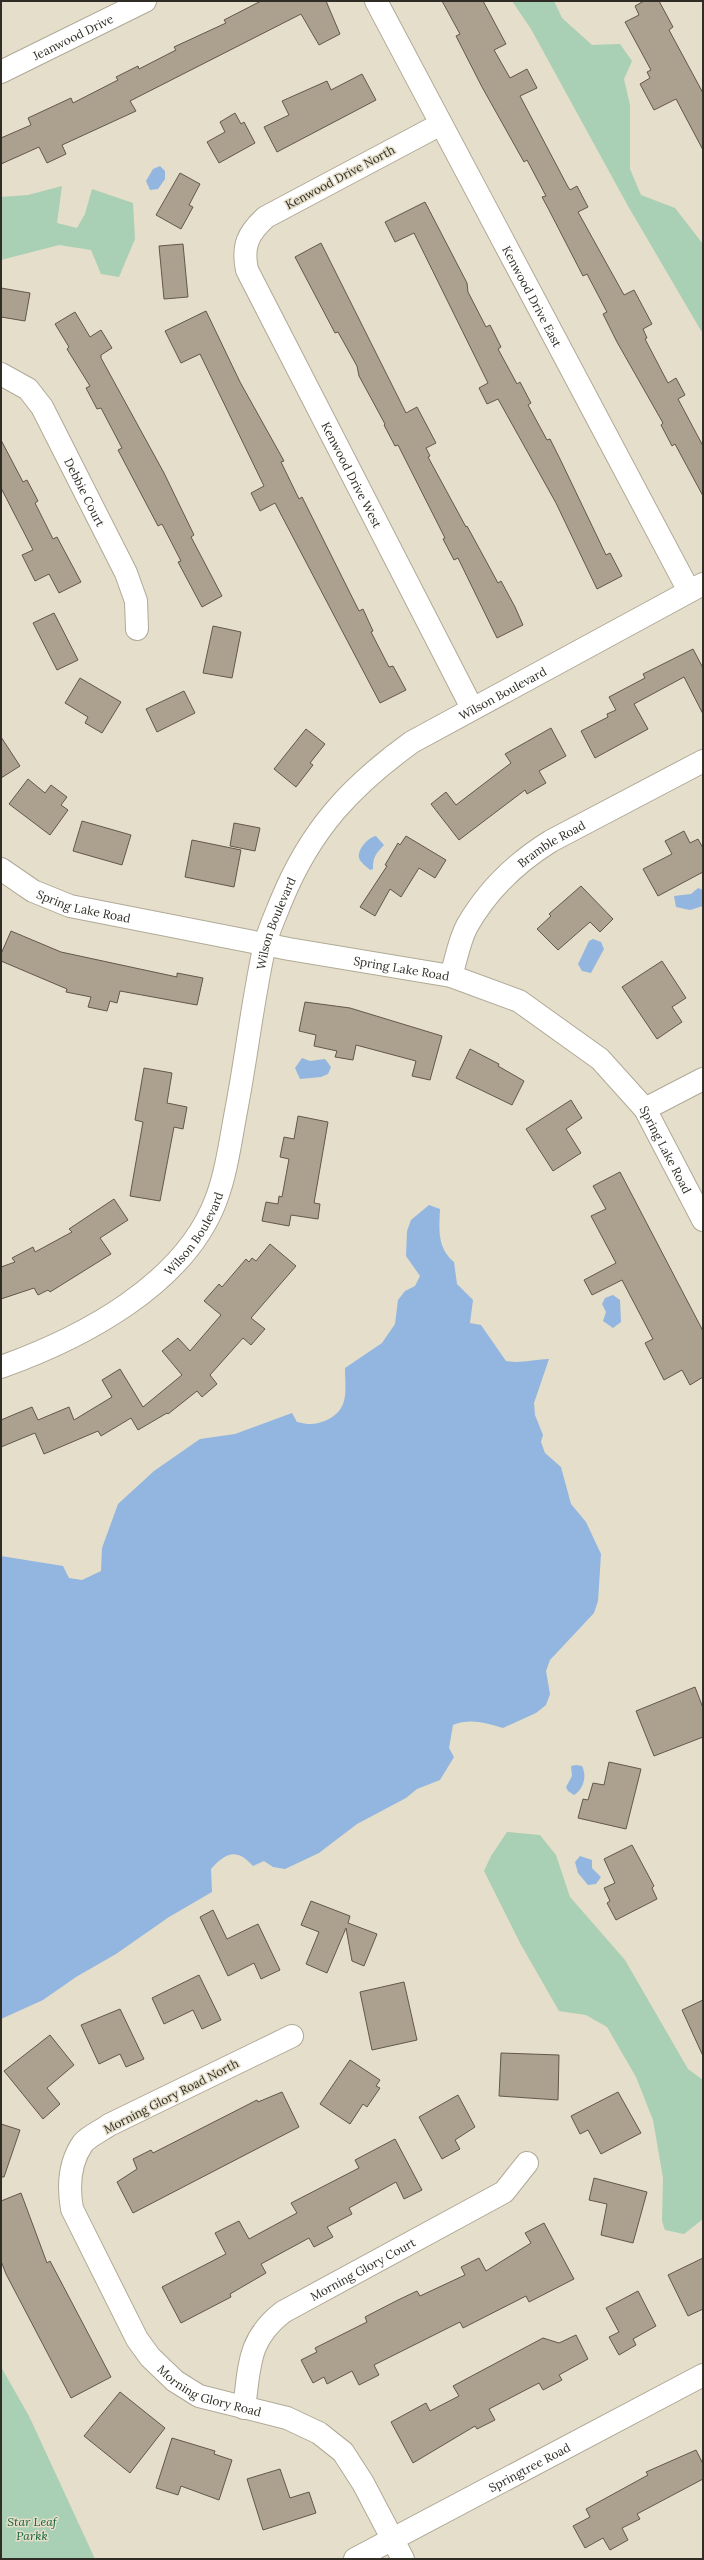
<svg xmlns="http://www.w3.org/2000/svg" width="704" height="2560" viewBox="0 0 704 2560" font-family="Lora,serif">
	<rect width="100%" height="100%" fill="#e5deca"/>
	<g fill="#a9cfb4">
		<path d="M512,1H554L562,18L592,45L620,44L632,61L624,79L630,105V169L641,195L675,208L703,244V334L628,206L531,29Z"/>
		<path d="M62,186L57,223L77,228L85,214L92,189L133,203L135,239L119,277L101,274L91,250L59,245L1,260V197L28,195Z"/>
		<path d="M507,1832L540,1835L556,1855L570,1897L625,1960L688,2069L703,2080V2219L684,2234L665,2230L662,2221L663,2178L653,2120L636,2077L607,2027L586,2015L559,2011L520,1943L484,1871L491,1856Z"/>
		<path d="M1,2367L29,2416L95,2559H1Z"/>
	</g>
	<g fill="#92b6e0">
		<path d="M160,166L165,171V179L158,189L150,190L146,181L153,169Z"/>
		<path d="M376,836L384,845C376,854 373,856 373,869L370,870C367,867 360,862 359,858C357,850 368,837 376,836Z"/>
		<path d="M698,888L703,890V906L690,910L676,907L674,896L691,894Z"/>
		<path d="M593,939L601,942L604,949L591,973L582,971L578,964L589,941Z"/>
		<path d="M302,1058L310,1061L325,1059L331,1067L328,1074L321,1077L300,1079L295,1068Z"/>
		<path d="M429,1205L440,1209C439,1229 437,1248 454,1262L457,1284L473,1300L470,1323L481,1325L506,1361C520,1364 535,1359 549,1359L534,1403L535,1415L543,1435L541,1442L545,1453L561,1467L571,1504L586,1522L601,1554L598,1601L594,1613L550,1660L546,1671L550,1694L546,1705L536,1713L503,1728C485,1723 471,1718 453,1725L449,1748L454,1757L440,1780L417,1789L406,1798L357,1824L319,1853L285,1869L273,1867L264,1861L253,1866C237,1848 226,1852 211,1869L212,1892L169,1917L116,1954L76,1977L43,2000L1,2019V1556L63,1566L69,1578L82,1580L101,1571L102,1548L118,1504L154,1471L200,1439L235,1434L292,1413L297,1422C309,1425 316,1425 327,1420C350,1409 345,1390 345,1368L382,1343L395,1324L398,1300L405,1291L415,1286L420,1276L406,1256L407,1231L411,1220Z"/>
		<path d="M613,1295L620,1300L621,1322L613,1328L603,1321L606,1312L602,1304L605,1298Z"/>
		<path d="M576,1765L582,1766C587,1775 584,1789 574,1795L568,1791L566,1787L572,1776L571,1766Z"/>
		<path d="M580,1856L592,1860V1868L601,1877L596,1884L588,1885L578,1873L575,1862Z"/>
	</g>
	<g fill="#aca08f" stroke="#635849">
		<path d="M261,1H326L340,34L319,45L301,14L130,101L136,111L62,145L66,154L47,163L39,147L1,164V138L31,125L28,118L71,98L73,103L118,80L116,77L138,66L139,69L176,50L174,47L226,23L224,20Z"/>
		<path d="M442,1H483L506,44L494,50L510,78L527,69L537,88L520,96L568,187L570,190L577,186L588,207L578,212L624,295L634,290L652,324L643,329L647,338L645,339L668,383L676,378L685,395L678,399L703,446V496L675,444L672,446L661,425L663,423L617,342L603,314L607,312L587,274L583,276L549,210L542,197L546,196L527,160L524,162L482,87L456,36L460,34Z"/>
		<path d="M644,1H659L673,27L669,30L703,93V150L676,99L654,110L640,84L650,78L647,72L651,70L625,22L639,15L635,6Z"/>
		<path d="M362,74L376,100L277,152L264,127L289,115L282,101L327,81L331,90Z"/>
		<path d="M235,113L241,124L244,122L255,143L219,163L207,142L225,132L220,122Z"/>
		<path d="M180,173L200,184L189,205L193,207L181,229L156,215Z"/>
		<path d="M425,202L467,283L468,292L486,327L490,325L501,347L498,349L517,384L520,382L531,403L528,405L547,440L550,439L560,459L606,555L610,553L622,576L597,589L556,503L498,399L487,404L479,388L488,383L414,233L395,242L385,222Z"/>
		<path d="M321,243L406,413L417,407L436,443L426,448L430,456L428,457L466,527L467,526L498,583L501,581L515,607L523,625L497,638L458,558L454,560L443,539L445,538L398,445L395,446L384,425L385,424L359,376L357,366L338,332L335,333L295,257Z"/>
		<path d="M183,244L188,297L164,299L159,246Z"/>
		<path d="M1,288L30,293L25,321L1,317Z"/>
		<path d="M206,311L240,382L284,461L281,462L299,499L302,497L359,611L363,609L373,631L371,632L389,667L393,666L406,690L380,703L275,503L260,511L251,493L264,486L200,354L181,363L165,331Z"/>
		<path d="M75,312L90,337L101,330L112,348L101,355V358L164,473L194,535L191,537L222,596L202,607L178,562L181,561L162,524L158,526L118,450L122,448L101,408L97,409L86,388L90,386L67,349L69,347L55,324Z"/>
		<path d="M1,440L23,482L27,480L38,501L35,503L53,539L57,537L81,582L59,593L49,574L35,581L22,555L33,550L1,488Z"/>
		<path d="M54,613L78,660L57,670L33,623Z"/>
		<path d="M213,626L241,632L232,678L203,673Z"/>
		<path d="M693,649L703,668V714L684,677L634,704L648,729L595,758L581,731L608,717L607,714L616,710L609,697L645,678L643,674Z"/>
		<path d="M80,678L121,702L102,733L85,723L88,717L65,703Z"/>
		<path d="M184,691L195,713L157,732L146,709Z"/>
		<path d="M551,728L566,756L539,771L546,783L527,794L525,790L459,840L431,804L446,792L456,805L511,763L505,754Z"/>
		<path d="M306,729L325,744L310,763L313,765L296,787L274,769Z"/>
		<path d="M1,737L20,766L1,778Z"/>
		<path d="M28,779L45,793L51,785L67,797L61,805L68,810L50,835L9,804Z"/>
		<path d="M82,821L131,835L122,865L73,851Z"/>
		<path d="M234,823L260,828L255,851L230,846Z"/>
		<path d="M684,831L690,843L698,839L703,848V872L658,896L643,869L672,854L665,841Z"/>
		<path d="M406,836L446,860L435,878L419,868L401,897L390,889L375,916L360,907L387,866L385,865L398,843L400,845Z"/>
		<path d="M192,840L241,850L234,887L185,877Z"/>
		<path d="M581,886L613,919L600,932L590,922L558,950L537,929L551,916L549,914Z"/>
		<path d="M11,931L61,952L177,977V973L203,978L197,1005L120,991L117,1003L110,1001L107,1011L88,1007L91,997L66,992L67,989L1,961V954Z"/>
		<path d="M662,961L686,998L672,1007L682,1022L657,1039L622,987Z"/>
		<path d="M305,1002L350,1008L442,1036L430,1080L412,1076L416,1061L356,1045L353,1060L335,1057L337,1051L314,1046L316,1035L299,1031Z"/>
		<path d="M470,1049L499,1064L498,1066L524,1081L512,1105L456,1078Z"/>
		<path d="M144,1068L172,1073L167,1103L187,1107L183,1129L174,1127L160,1201L130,1196L143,1122L135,1120Z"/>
		<path d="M571,1100L582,1118L566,1129L581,1153L553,1171L526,1129Z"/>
		<path d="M298,1116L328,1122L314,1203L320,1204L318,1219L291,1215L289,1226L262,1221L266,1202L278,1204L279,1196L282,1197L289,1159L280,1157L284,1137L294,1139Z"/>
		<path d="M620,1172L703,1331V1377L690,1385L682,1370L664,1380L645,1343L653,1339L622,1280L592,1295L584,1280L616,1263L591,1216L606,1209L593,1186Z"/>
		<path d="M114,1199L128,1220L100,1238L111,1254L50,1292L48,1290L38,1295L34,1288L1,1299V1267L15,1262L12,1258L33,1247L35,1252L72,1232L69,1229Z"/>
		<path d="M270,1244L296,1266L251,1318L265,1329L251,1345L243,1338L210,1375L217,1384L202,1397L197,1391L168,1414L167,1413L138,1430L131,1418L101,1436L98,1431L44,1454L35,1433L1,1447V1420L32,1407L38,1420L69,1407L74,1420L112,1397L102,1380L120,1369L143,1407L182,1375L162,1351L178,1338L190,1351L221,1315L204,1301L219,1284L222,1287L246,1259L249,1262L252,1258L256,1261Z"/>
		<path d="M695,1687L703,1708V1737L654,1756L636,1711Z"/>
		<path d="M609,1762L641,1769L626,1829L578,1818L583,1799L588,1800L593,1783L604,1785Z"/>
		<path d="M632,1845L654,1886L652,1888L657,1899L616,1920L607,1903L610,1901L604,1888L615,1883L604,1859Z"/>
		<path d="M311,1901L350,1916L348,1923L377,1934L364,1966L352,1961L346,1928L327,1973L306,1964L319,1932L301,1925Z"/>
		<path d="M213,1910L227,1939L258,1924L280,1970L261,1979L254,1963L228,1976L200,1917Z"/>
		<path d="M199,1975L221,2020L202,2029L193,2010L164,2024L152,1998Z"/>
		<path d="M404,1982L417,2040L372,2050L360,1992Z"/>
		<path d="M703,2000V2056L682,2010Z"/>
		<path d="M120,2009L144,2059L126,2067L120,2054L99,2064L81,2025Z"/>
		<path d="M50,2035L74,2065L47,2088L60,2104L43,2119L4,2071Z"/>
		<path d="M501,2053L559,2055L558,2100L499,2096Z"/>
		<path d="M350,2060L380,2080L376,2086L380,2088L367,2107L363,2104L350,2124L320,2104Z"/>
		<path d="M282,2092L299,2127L133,2213L117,2182L137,2169L133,2159L151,2150L153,2153L257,2100L258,2102Z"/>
		<path d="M618,2092L641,2133L601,2154L588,2130L580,2134L571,2116Z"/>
		<path d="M458,2095L475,2127L455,2140L460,2149L442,2159L419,2117Z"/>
		<path d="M1,2124L20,2130L4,2177H1Z"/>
		<path d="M395,2139L422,2190L404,2199L396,2182L349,2208L352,2214L327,2227L333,2237L314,2247L309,2238L261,2264L266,2273L230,2294L231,2297L181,2323L162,2287L226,2254L215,2233L239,2221L249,2239L297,2213L291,2203L359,2168L355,2160Z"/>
		<path d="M594,2178L647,2192L633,2243L601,2235L607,2204L589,2200Z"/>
		<path d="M21,2193L47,2263L50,2261L111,2377L71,2398L6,2274L1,2261V2201Z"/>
		<path d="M544,2223L574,2279L529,2302L526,2296L463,2328L460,2322L374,2365L379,2375L359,2385L352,2371L327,2384L324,2377L313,2383L301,2360L317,2352L315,2348L367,2322L365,2317L398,2300L417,2291L420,2296L465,2275L461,2267L479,2258L486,2271L531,2243L525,2233Z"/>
		<path d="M703,2258V2309L688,2316L668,2275Z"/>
		<path d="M638,2291L656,2326L633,2339L636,2345L619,2355L609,2337L619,2332L606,2308Z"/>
		<path d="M576,2335L588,2359L559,2375L562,2380L543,2390L539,2383L489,2409L495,2420L477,2429L475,2426L413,2463L391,2422L426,2403L430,2411L459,2396L453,2386L543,2338L559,2343Z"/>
		<path d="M120,2392L165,2428L130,2473L84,2436Z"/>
		<path d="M172,2438L215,2451L214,2454L232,2460L219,2500L181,2486L178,2495L156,2488Z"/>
		<path d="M696,2450L703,2464V2479L637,2514L640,2519L622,2528L628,2540L610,2550L603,2538L585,2548L573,2526L590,2517L586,2509L648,2475L646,2472Z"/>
		<path d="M280,2469L290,2498L309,2492L316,2513L263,2530L247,2479Z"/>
	</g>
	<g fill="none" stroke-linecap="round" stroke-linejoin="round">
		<defs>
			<g id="street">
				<path id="s1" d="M376,1L689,591"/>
				<path id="s2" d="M1,72L145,1"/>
				<path id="s3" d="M441,124L266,217C248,233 242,246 247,270L472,708"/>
				<path id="s4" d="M1,374L28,389L42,407L126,573L136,601L137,629"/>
				<path id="s5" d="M1,869L33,891L70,906L289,949L451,976L519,1001L600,1059L645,1109L703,1220"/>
				<path id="s6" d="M451,976C456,960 459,941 467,926C487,891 517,862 551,841L703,761"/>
				<path d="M645,1109L703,1079"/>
				<path id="s7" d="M1,1367C82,1338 184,1285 216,1200C227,1171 231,1137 237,1106C247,1053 253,998 265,944C269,929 276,914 282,899C311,829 351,786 412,742L703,584"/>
				<path id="s8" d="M292,2036L109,2125C101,2131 89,2136 83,2143C69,2163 68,2186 72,2209L137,2339L150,2357L175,2381L199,2396L287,2418L319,2433L343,2452L363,2483L403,2559"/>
				<path id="s9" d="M244,2408C250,2366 247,2340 283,2312L504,2192L527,2163"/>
				<path id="s10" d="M355,2559L703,2375"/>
			</g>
		</defs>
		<use href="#street" stroke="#b0a997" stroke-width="24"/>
		<use href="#street" stroke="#fff" stroke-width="22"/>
	</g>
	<g text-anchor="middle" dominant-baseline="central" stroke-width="3" stroke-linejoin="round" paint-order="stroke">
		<g font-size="12" fill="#2f2d25" stroke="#e5deca">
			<text stroke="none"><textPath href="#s2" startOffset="80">Jeanwood Drive</textPath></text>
			<text transform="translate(340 177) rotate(-28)">Kenwood Drive North</text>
			<text stroke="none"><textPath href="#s1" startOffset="334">Kenwood Drive East</textPath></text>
			<text stroke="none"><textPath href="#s3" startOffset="488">Kenwood Drive West</textPath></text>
			<text stroke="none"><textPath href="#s4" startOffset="149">Debbie Court</textPath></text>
			<text stroke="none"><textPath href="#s7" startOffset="899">Wilson Boulevard</textPath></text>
			<text stroke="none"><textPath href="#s6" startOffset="172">Bramble Road</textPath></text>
			<text stroke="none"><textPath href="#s5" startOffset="92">Spring Lake Road</textPath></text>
			<text stroke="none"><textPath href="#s7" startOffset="564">Wilson Boulevard</textPath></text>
			<text stroke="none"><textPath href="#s5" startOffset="416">Spring Lake Road</textPath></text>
			<text stroke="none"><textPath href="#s5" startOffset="751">Spring Lake Road</textPath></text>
			<text stroke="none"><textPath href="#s7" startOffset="240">Wilson Boulevard</textPath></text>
			<text transform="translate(171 2096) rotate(-27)">Morning Glory Road North</text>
			<text stroke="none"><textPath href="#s9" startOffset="198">Morning Glory Court</textPath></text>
			<text stroke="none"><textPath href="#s8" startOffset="542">Morning Glory Road</textPath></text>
			<text stroke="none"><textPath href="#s10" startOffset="197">Springtree Road</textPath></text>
		</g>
		<g font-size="12" font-style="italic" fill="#146439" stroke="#e5deca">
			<text x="32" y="2521">Star Leaf<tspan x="32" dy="14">Parkk</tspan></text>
		</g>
	</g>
	<rect width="704" height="2560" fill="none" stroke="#2f2d25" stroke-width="4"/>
</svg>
